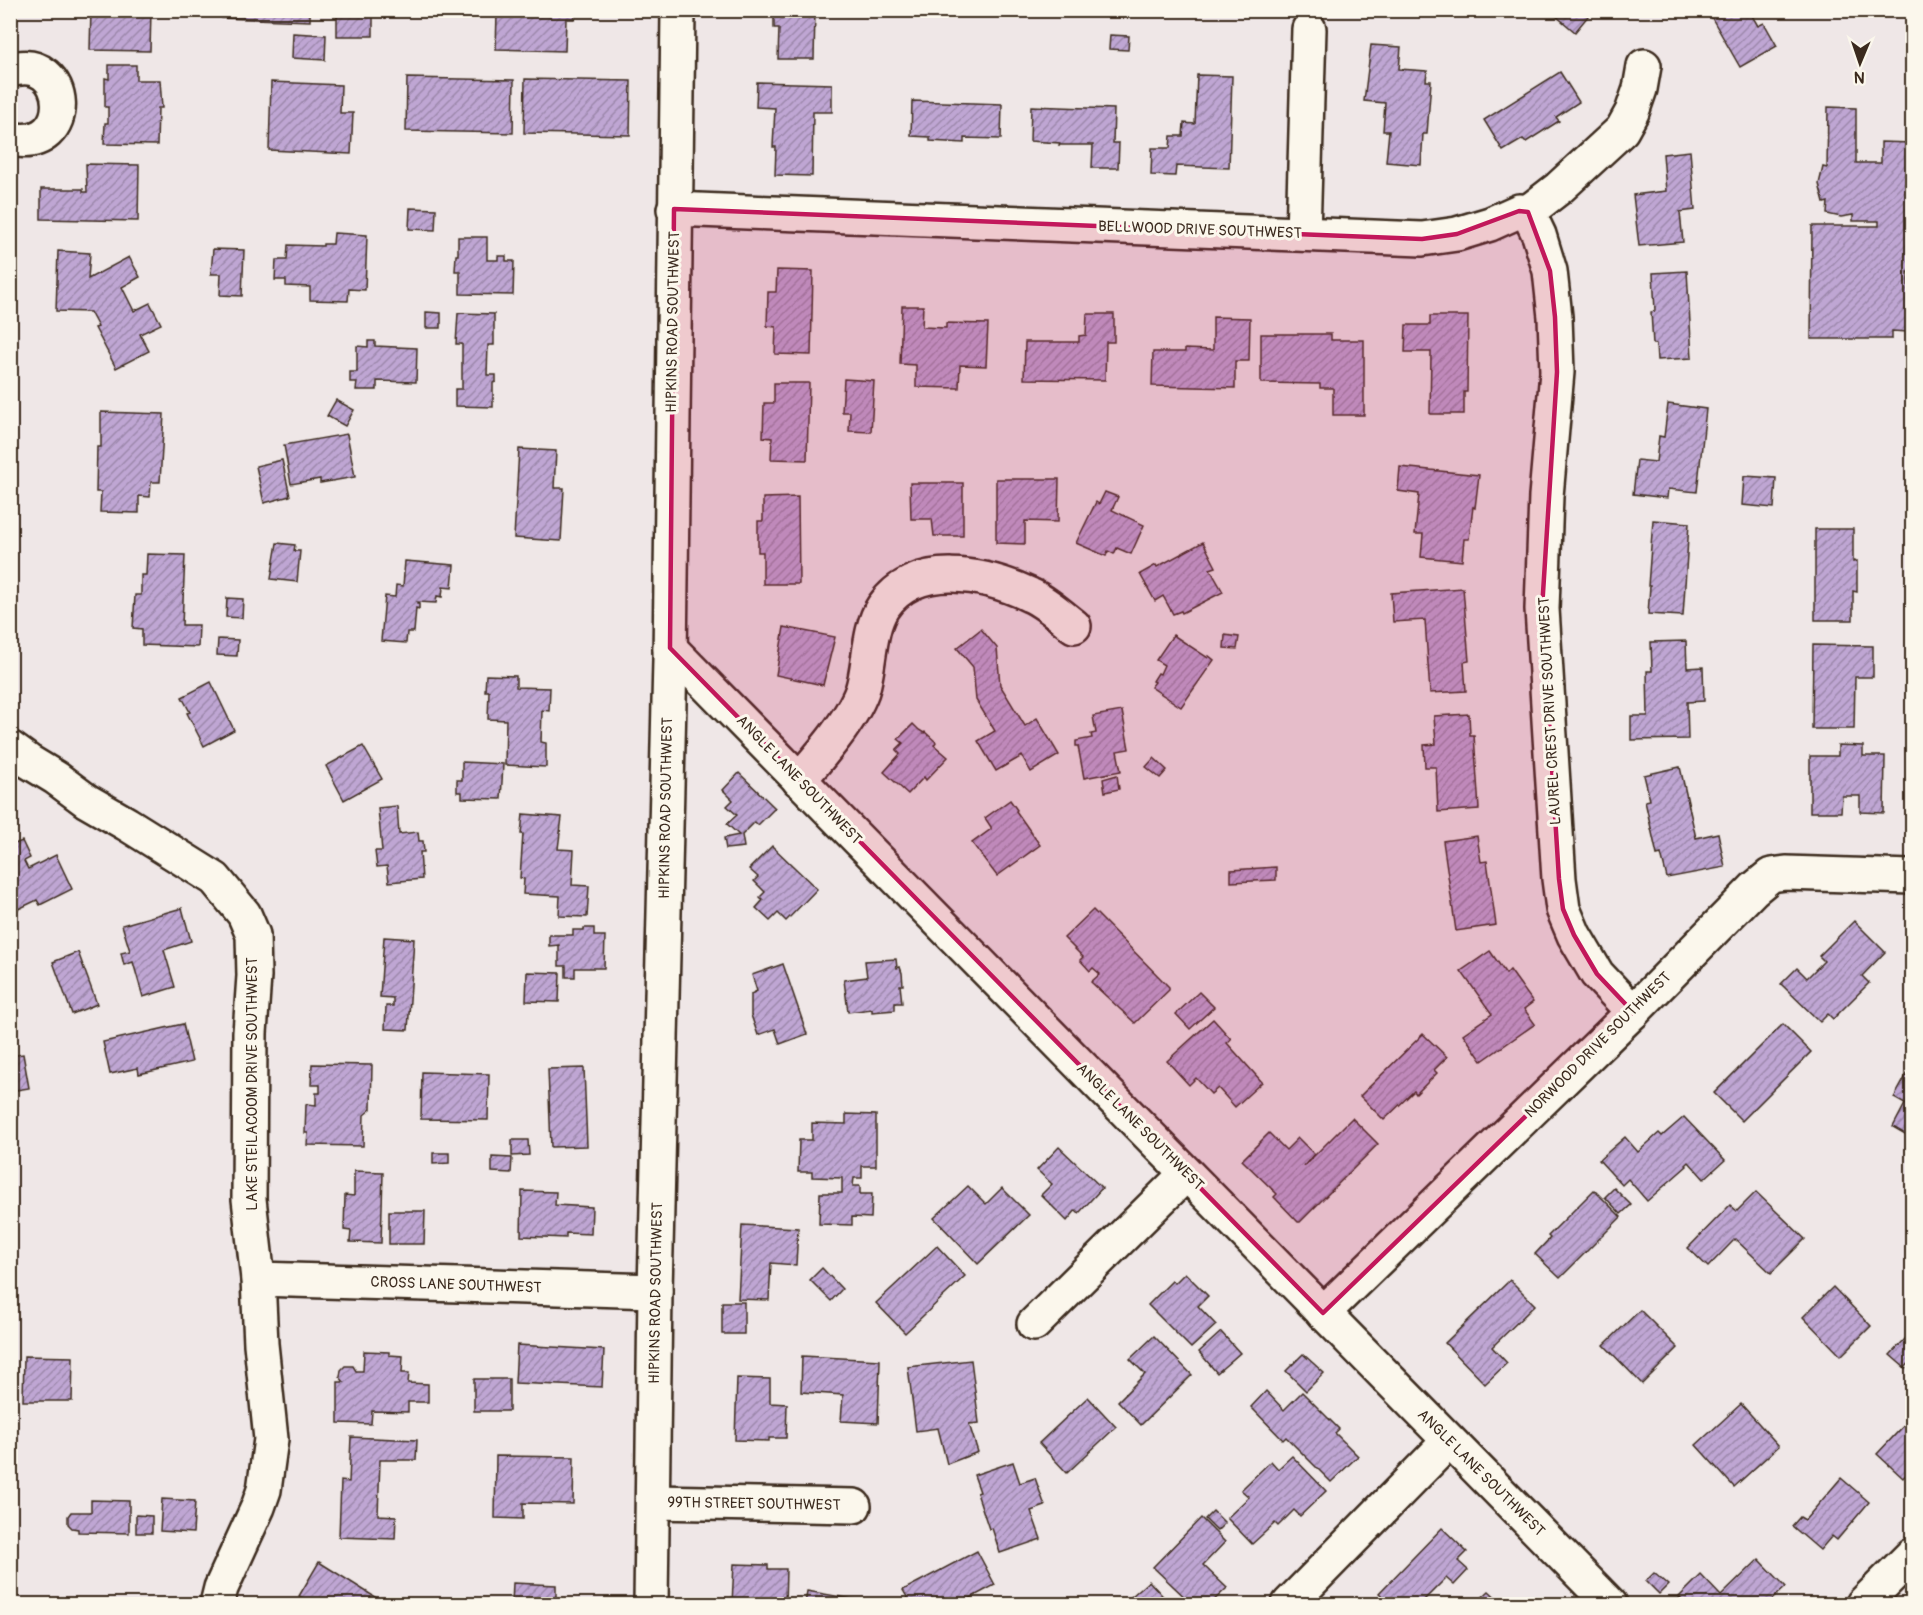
<svg xmlns="http://www.w3.org/2000/svg" width="1923" height="1615" viewBox="0 0 1923 1615" font-family="Pangolin,sans-serif">
	<defs>
		<pattern id="building-hatch" width="6" height="6" patternUnits="userSpaceOnUse" patternTransform="scale(1.5)"><rect width="6" height="6" fill="#bfa6d3"/><path d="M-1 1l2-2M0 6l6-6M5 7l2-2" fill="none" stroke="#9c87ab"/></pattern>
	</defs>
	<rect width="100%" height="100%" fill="#efe7e7"/>
	<filter id="ink" filterUnits="userSpaceOnUse"><feTurbulence type="fractalNoise" baseFrequency=".0167" numOctaves="2"/><feDisplacementMap in="SourceGraphic" scale="12" xChannelSelector="R" yChannelSelector="G"/><feConvolveMatrix kernelMatrix="1 2 1 2 8 2 1 2 1" color-interpolation-filters="sRGB"/></filter>
	<g filter="url(#ink)">
		<g fill="url(#building-hatch)" stroke="#3b2a1e" stroke-width="1.5">
			<path d="M46,10H88V14L46,13Z"/>
			<path d="M91,10H151L150,51L90,50Z"/>
			<path d="M223,10H310V21L222,18Z"/>
			<rect x="337" y="10" width="36" height="26"/>
			<path d="M523,10H575L574,19H566L565,51L496,49L497,14L523,15Z"/>
			<path d="M774,10H815L814,59H778L779,28H774Z"/>
			<path d="M1549,10H1593L1575,32Z"/>
			<path d="M1713,10H1756L1751,14L1758,26L1764,23L1777,46L1740,67L1709,13Z"/>
			<path d="M293,33L326,35L325,60L292,58Z"/>
			<path d="M1110,35L1129,36L1128,50L1109,49Z"/>
			<path d="M1371,45L1401,47L1399,69L1427,71L1426,81H1431L1427,134H1423L1421,165L1386,162L1389,131H1383L1385,103L1364,101Z"/>
			<path d="M109,65H136V80H160L162,108H158L157,145L104,144L105,123H108V107H105V78L109,79Z"/>
			<path d="M1560,72L1579,102L1556,117L1559,121L1526,142L1523,139L1503,151L1484,120Z"/>
			<path d="M1197,75L1232,76L1229,168L1176,166L1175,176L1151,175L1152,148H1170L1171,136H1183L1184,123L1195,124Z"/>
			<path d="M407,78L514,80L513,133L406,131Z"/>
			<path d="M525,79L631,81L630,135L524,133Z"/>
			<path d="M271,82L341,85L340,113H353L351,154L269,150Z"/>
			<path d="M757,82L832,84V112H813L812,176L775,175L776,147H773L775,108L756,107Z"/>
			<path d="M912,101L1002,104L1001,139L964,138V143L930,141V137L911,136Z"/>
			<path d="M1031,106L1114,109L1113,143H1119L1118,168H1092L1093,145H1059L1060,143L1030,141Z"/>
			<path d="M1828,107L1856,108V163H1881V142L1912,143V272H1908V332L1892,331V339H1811L1812,226H1879V221H1853V215L1841,217L1827,214L1828,202L1824,203L1819,184L1823,167L1827,168Z"/>
			<path d="M1690,151L1695,210L1680,212L1683,242L1639,246L1633,195L1666,191L1663,154Z"/>
			<path d="M86,164L139,165L138,221L41,219V189H83V192H87Z"/>
			<path d="M410,208L436,209L435,230L409,229Z"/>
			<path d="M334,233L367,235L365,290L349,289L348,301L310,300V287L286,286V280H275L276,260H287L288,245L323,246V244H333Z"/>
			<path d="M458,237H487V260H498V256H506V261H514L513,295L460,294V271H455L456,255H458Z"/>
			<path d="M213,249L244,250L242,296L220,295L221,274H211Z"/>
			<path d="M58,251L90,253L88,279L129,257L140,277L122,287L134,311L150,303L161,324L140,334L149,351L116,368L95,328L98,327L90,312L56,311Z"/>
			<path d="M777,270L813,271L811,355L775,354L776,327L767,326L768,292H776Z"/>
			<path d="M1687,271L1692,358L1657,360L1656,344H1653L1651,312L1655,311L1653,273Z"/>
			<path d="M902,306H923L922,327L946,328V323L988,324L986,366L960,365L959,388L916,387V365L900,364Z"/>
			<path d="M426,312L441,313V328H426Z"/>
			<path d="M458,313L494,314V345H488L487,375H496V382L493,383V407L455,406V389H462V344H456Z"/>
			<path d="M1087,314H1114V342H1106L1105,380L1024,379L1025,342H1079V336L1086,335Z"/>
			<path d="M1430,316H1468L1467,392H1464V414H1430L1431,352H1405L1406,325H1430Z"/>
			<path d="M1213,317L1250,318L1249,361H1235V388L1152,386L1153,352H1185V349L1213,350Z"/>
			<path d="M1261,334H1331V340H1364V415H1333V388H1320V384L1261,383Z"/>
			<path d="M368,341H375V346L417,348L416,382L377,381V390H356L357,382H350V372H357V346L368,347Z"/>
			<path d="M844,379L874,381L871,432L849,431L850,412H842Z"/>
			<path d="M774,383H809L807,460L771,459L772,438L763,437L764,403H774Z"/>
			<path d="M336,400L354,410L345,426L327,416Z"/>
			<path d="M1668,404L1706,409L1697,492L1668,489L1667,498L1633,494L1637,460L1656,462L1659,436L1664,437Z"/>
			<path d="M101,412L164,414L160,482H151L150,497L139,496V513L100,512L101,492H96L97,447H101Z"/>
			<path d="M347,434L355,477L320,483V479L291,484L284,445Z"/>
			<path d="M519,449L556,451L554,488H564L561,541L514,538Z"/>
			<path d="M282,460L290,496L264,503L256,466Z"/>
			<path d="M1400,467L1479,475L1475,508L1473,507L1469,539H1464L1462,561L1421,557L1423,534H1415L1419,494L1398,491Z"/>
			<path d="M1744,476L1776,478L1774,508L1742,505Z"/>
			<path d="M996,479H1059L1058,522L1025,521V544L996,543Z"/>
			<path d="M910,483H963V536H934L932,519H911Z"/>
			<path d="M1105,492L1118,497L1112,510L1144,525L1131,554L1117,548L1114,554L1108,551L1106,556L1076,543L1096,502L1099,504Z"/>
			<path d="M798,497L799,584H763V552H758V521H763V498Z"/>
			<path d="M1653,520L1689,523L1683,616L1648,614L1650,586H1648Z"/>
			<path d="M1815,529H1853V562L1857,561V592L1853,591V620H1815Z"/>
			<path d="M1203,542L1216,567L1210,569L1223,592L1182,613L1181,611L1173,614L1163,596L1155,601L1140,574L1156,565L1157,567Z"/>
			<path d="M277,543L295,545L294,551H300L297,582L271,579Z"/>
			<path d="M147,554L185,555L182,625H199L198,647L142,645V629L133,628L135,595H141V575H146Z"/>
			<path d="M405,561L454,565L452,588L443,587L442,597L437,596L436,603L417,602V604H419V609L416,608L414,632H407L406,643L381,641L385,596L395,597L396,585L403,586Z"/>
			<path d="M1463,588L1469,661L1464,662L1466,691L1430,693L1425,620L1393,622L1391,593Z"/>
			<path d="M227,598L243,599L242,618L226,617Z"/>
			<path d="M784,627L835,637L823,685L776,675Z"/>
			<path d="M981,629L997,648L1000,685L1025,726L1037,718L1059,755L1031,772L1022,756L996,771L978,741L995,731L976,700L973,667L957,648Z"/>
			<path d="M1173,635L1208,658L1209,656L1214,660L1181,707L1151,687L1155,682L1153,681L1158,673L1160,674L1164,665L1156,660Z"/>
			<path d="M1225,635L1239,637L1237,649L1224,648Z"/>
			<path d="M218,639L238,640L237,656L217,655Z"/>
			<path d="M1686,641L1687,668L1703,667L1704,701L1687,702L1688,739L1631,740V716H1648L1647,671H1652L1651,642Z"/>
			<path d="M1813,645L1873,646V677H1855L1854,729H1812Z"/>
			<path d="M486,675L516,676V687L550,688L549,711L542,710L541,742L546,743V767L505,765L506,720L488,719L489,691H485Z"/>
			<path d="M211,682L234,730L204,746L187,713L190,712L182,697Z"/>
			<path d="M1122,711L1129,749L1117,751L1121,771L1084,778L1078,746H1076V741L1092,738L1091,734L1096,733L1093,716Z"/>
			<path d="M1469,714L1470,735H1474L1479,809L1438,812L1436,767H1425L1424,745L1436,744L1434,716Z"/>
			<path d="M913,724L919,730L924,733L925,732L936,742L934,745L948,757L926,780L924,777L908,794L884,772L900,754L896,750L903,743L898,739Z"/>
			<path d="M1838,745L1863,746V756H1885L1884,813L1860,812V796H1842L1841,812H1810V756H1838Z"/>
			<path d="M363,746L382,779L344,800L326,766Z"/>
			<path d="M1154,758L1167,770L1160,778L1146,767Z"/>
			<path d="M462,762L503,764L501,799L462,798V792H457V780H462Z"/>
			<path d="M1680,767L1696,838L1718,833L1725,867L1667,878L1661,854L1657,855L1645,801L1650,800L1644,775Z"/>
			<path d="M739,773L775,808L758,825L755,822L742,835L744,847L726,849L724,838L739,835L727,824L737,815L727,806L733,800L723,790Z"/>
			<path d="M1117,775L1119,789L1105,792L1103,779Z"/>
			<path d="M1010,800L1017,810L1016,811L1040,845L997,876L972,843L991,829V827L985,818Z"/>
			<path d="M397,806L399,834L418,832L419,841H423L424,852H420L422,879L389,882L387,866L377,867L375,851H382L378,808Z"/>
			<path d="M523,814L562,817L558,849L574,850L572,885L589,886L587,917L559,916L560,896L523,894L524,879L520,878L523,834H521Z"/>
			<path d="M1477,836L1481,862L1487,861L1496,925L1456,931L1443,841Z"/>
			<path d="M22,841L30,858L24,861L28,869L56,855L72,889L40,905L37,900L10,913V846Z"/>
			<path d="M772,846L817,889L786,921L778,913L770,921L756,908L763,900L760,897L765,892L754,881L758,877L749,869Z"/>
			<path d="M1276,867V880L1231,882V870Z"/>
			<path d="M182,908L191,941L164,950L175,987L143,997L133,962L124,965L121,953L130,951L122,925Z"/>
			<path d="M1093,910L1169,987V990L1135,1023L1091,982L1100,974L1093,968L1090,971L1080,960L1083,957L1064,938Z"/>
			<path d="M1854,921L1885,952L1862,976L1869,983L1833,1019L1828,1014L1820,1022L1781,984L1797,968L1807,978L1824,961L1819,956Z"/>
			<path d="M584,928H594V936H605L604,968H575V977H566V966H559V945L549,946V935H573V930H584Z"/>
			<path d="M384,937L414,939L408,1030L385,1029L386,1006H393V998L380,997Z"/>
			<path d="M1490,951L1506,974L1510,970L1533,1002L1524,1009L1535,1024L1482,1061L1463,1034L1492,1014L1461,971Z"/>
			<path d="M78,952L97,1004L72,1014L53,962Z"/>
			<path d="M896,959L897,968L900,967L902,973L903,985H900L902,1003H895V1010L872,1012V1009L848,1012L844,980L867,977L865,961Z"/>
			<path d="M783,964L807,1034L780,1044L775,1029L758,1035L751,1015V994L757,991L752,975Z"/>
			<path d="M527,972L560,973L559,1002L526,1001Z"/>
			<path d="M1199,992L1214,1007L1190,1029L1176,1014Z"/>
			<path d="M1213,1019L1231,1039L1227,1043L1262,1082L1235,1107L1218,1088L1211,1094L1196,1078L1189,1085L1167,1061Z"/>
			<path d="M183,1024L192,1062L139,1074L138,1068L110,1074L103,1042Z"/>
			<path d="M1783,1024L1811,1052L1742,1121L1714,1093Z"/>
			<path d="M1423,1034L1447,1057L1434,1070L1437,1073L1416,1094L1414,1091L1384,1120L1360,1096Z"/>
			<path d="M23,1054L29,1088L10,1091V1056Z"/>
			<path d="M312,1064L372,1065L371,1109L364,1115L363,1146L307,1145L308,1133H305L306,1104L316,1105V1093H320V1085H311Z"/>
			<path d="M1912,1065V1138L1893,1127L1905,1104L1894,1098Z"/>
			<path d="M584,1068L587,1146L551,1147L548,1069Z"/>
			<path d="M422,1072L489,1074L488,1120L421,1119Z"/>
			<path d="M846,1114L876,1115V1166H862V1178H854L853,1186H860V1194H872L871,1218L852,1217V1225L819,1224L820,1193H842V1178L812,1177V1172H798L799,1140H812V1123L846,1124Z"/>
			<path d="M1684,1117L1725,1160L1704,1179L1689,1162L1686,1165L1687,1166L1647,1201L1628,1179L1622,1185L1599,1160L1625,1137L1638,1152L1659,1133L1662,1136Z"/>
			<path d="M1352,1118L1378,1144L1300,1222H1298L1274,1197L1277,1194L1242,1160L1269,1133L1286,1150L1298,1138L1314,1154L1304,1166Z"/>
			<path d="M512,1140H528L529,1155L512,1156Z"/>
			<path d="M1059,1147L1102,1188L1079,1213L1076,1210L1067,1221L1041,1195L1052,1184L1037,1170Z"/>
			<path d="M433,1153H449V1163L433,1164Z"/>
			<path d="M492,1157L512,1158L511,1173L492,1172Z"/>
			<path d="M354,1171L383,1172L381,1243L350,1242L351,1231L344,1230L345,1195L354,1196Z"/>
			<path d="M968,1186L986,1204L1002,1188L1029,1215L978,1264L934,1218Z"/>
			<path d="M1614,1188L1631,1205L1621,1214L1605,1197Z"/>
			<path d="M1594,1190L1621,1217L1560,1278L1535,1254L1550,1238L1548,1236Z"/>
			<path d="M522,1191L556,1192L555,1205L592,1207L591,1234L566,1233V1238L521,1236Z"/>
			<path d="M1756,1192L1805,1239L1771,1273L1735,1239L1708,1267L1688,1248L1730,1205L1737,1211Z"/>
			<path d="M389,1211H425L424,1244H389Z"/>
			<path d="M742,1225L798,1228L796,1265L771,1263L769,1300L738,1299Z"/>
			<path d="M937,1246L965,1276L905,1333L876,1303Z"/>
			<path d="M822,1268L842,1289L831,1301L810,1280Z"/>
			<path d="M1185,1273L1208,1296L1198,1306L1216,1325L1191,1348L1148,1305L1172,1281L1175,1283Z"/>
			<path d="M1510,1280L1535,1305L1492,1347L1507,1363L1485,1384L1445,1343Z"/>
			<path d="M1833,1287L1871,1326L1841,1356L1803,1317Z"/>
			<rect x="722" y="1302" width="22" height="32"/>
			<path d="M1640,1310L1678,1348L1642,1384L1604,1345Z"/>
			<path d="M1221,1332L1240,1353L1217,1373L1199,1352Z"/>
			<path d="M1154,1336L1192,1375L1141,1425L1118,1401L1145,1374L1130,1359Z"/>
			<path d="M1906,1338L1912,1344V1360L1905,1368L1890,1355Z"/>
			<path d="M517,1345L604,1350L602,1387L515,1383Z"/>
			<path d="M364,1351L389,1352V1355L403,1356L402,1373H409L408,1383L428,1384V1402H408V1412L372,1411L371,1424L338,1423V1382H344L340,1377L341,1370L345,1366H353L356,1371H363Z"/>
			<path d="M1303,1354L1324,1373L1306,1391L1286,1371Z"/>
			<path d="M24,1356L73,1357L72,1401H23Z"/>
			<path d="M802,1356L880,1360L878,1423L841,1421L843,1395L801,1392Z"/>
			<path d="M971,1360L979,1423L969,1424L978,1452L947,1464L938,1428L916,1431L908,1367Z"/>
			<path d="M737,1378L770,1379V1403L787,1404L786,1438H769V1441L735,1440Z"/>
			<rect x="474" y="1379" width="35" height="32"/>
			<path d="M1266,1391L1284,1410L1302,1392L1339,1429L1335,1433L1358,1456L1331,1482L1286,1437L1283,1440L1251,1407Z"/>
			<path d="M1088,1397L1116,1427L1067,1473L1039,1443Z"/>
			<path d="M1741,1404L1779,1446L1734,1487L1696,1445Z"/>
			<path d="M1912,1417V1468L1903,1478L1877,1454Z"/>
			<path d="M351,1437L417,1440L416,1460H380L378,1515L396,1516L395,1539L339,1537L341,1481L349,1482Z"/>
			<path d="M496,1456L574,1457L573,1504L523,1503V1519L495,1518Z"/>
			<path d="M1292,1456L1326,1491L1300,1516L1294,1510L1278,1526L1275,1523L1252,1544L1227,1518L1249,1497L1241,1490L1271,1461L1278,1469Z"/>
			<path d="M1013,1462L1020,1483L1035,1478L1045,1506L1031,1511L1041,1539L1000,1553L992,1528L989,1529L977,1493L980,1492L974,1475Z"/>
			<path d="M1841,1478L1869,1502L1837,1540L1832,1536L1820,1550L1792,1526L1800,1517L1805,1520Z"/>
			<path d="M162,1499L195,1501L193,1533L160,1531Z"/>
			<path d="M91,1500L129,1501V1533L78,1532V1529L72,1528L68,1524V1516L71,1512H91Z"/>
			<path d="M1213,1511L1225,1523L1217,1531L1205,1519Z"/>
			<path d="M136,1515L152,1516V1533H136Z"/>
			<path d="M1201,1518L1225,1542L1203,1565L1227,1588L1210,1604H1192L1153,1567Z"/>
			<path d="M1442,1528L1467,1552L1458,1561L1468,1570L1454,1585L1446,1578L1420,1604H1391L1379,1593Z"/>
			<path d="M977,1551L995,1585L959,1604H911L903,1590Z"/>
			<path d="M1759,1559L1786,1587L1767,1604H1686L1679,1597L1701,1575L1721,1596Z"/>
			<path d="M319,1562L386,1604H313L299,1596Z"/>
			<path d="M734,1564L768,1565V1569H786L785,1604H732Z"/>
			<path d="M1654,1573L1668,1585L1659,1594L1646,1581Z"/>
			<path d="M1149,1581L1170,1604H1123Z"/>
			<path d="M513,1583L556,1585V1604H512Z"/>
			<path d="M807,1591L874,1603V1604H805Z"/>
			<path d="M1489,1591L1503,1604H1475Z"/>
		</g>
		<g fill="none" stroke-linecap="round" stroke-linejoin="round">
			<defs>
				<g id="minor">
					<path d="M10,70C71,51 78,154 10,139"/>
					<path d="M674,209L1422,239L1457,234L1490,224L1519,211L1528,212L1559,188L1622,130L1632,112L1640,89L1644,66"/>
					<path d="M1528,212L1539,235L1550,271L1555,317L1557,372L1546,496L1542,609L1559,879L1563,909L1574,935L1597,974L1633,1012"/>
					<path d="M1303,234L1309,29"/>
					<path d="M670,648L1610,1604"/>
					<path d="M10,748L28,761L56,778L87,801L127,824L215,879L244,914L253,935L254,976L250,1033L249,1199L258,1279L261,1344L271,1439L264,1490L258,1507L221,1588L217,1604"/>
					<path d="M799,780C820,756 851,721 862,691C870,667 868,629 883,607C916,559 986,574 1030,595C1046,602 1060,615 1074,626"/>
					<path d="M258,1279L655,1291"/>
					<path d="M1323,1313L1633,1012L1754,889L1771,875L1786,873L1912,877"/>
					<path d="M1034,1324L1186,1174"/>
					<path d="M653,1502L854,1506"/>
					<path d="M651,1604L655,1291L670,660L678,10"/>
					<path d="M1289,1604L1449,1441"/>
					<path d="M1863,1604L1912,1555"/>
				</g>
			</defs>
			<use href="#minor" stroke="#3b2a1e" stroke-width="38"/>
			<use href="#minor" stroke="#fbf7ec" stroke-width="33"/>
		</g>
	</g>
	<path fill="#c2185b" fill-opacity="0.2" stroke="#c2185b" stroke-width="4.5" stroke-linejoin="round" d="M674,209L1422,239L1457,234L1519,211L1528,212L1550,271L1555,317L1557,372L1542,609L1559,879L1563,909L1574,935L1597,974L1633,1012L1323,1313L670,648Z"/>
	<g text-anchor="middle" dominant-baseline="central" stroke-width="6" stroke-linejoin="round" paint-order="stroke">
		<g font-size="15" fill="#3b2a1e" stroke="#fbf7ec">
			<text transform="translate(1200 230) rotate(2)">BELLWOOD DRIVE SOUTHWEST</text>
			<text transform="translate(673 322) rotate(-89)">HIPKINS ROAD SOUTHWEST</text>
			<text transform="translate(1550 711) rotate(-93)">LAUREL CREST DRIVE SOUTHWEST</text>
			<text transform="translate(799 780) rotate(46)">ANGLE LANE SOUTHWEST</text>
			<text transform="translate(666 808) rotate(-89)">HIPKINS ROAD SOUTHWEST</text>
			<text transform="translate(1598 1045) rotate(-45)">NORWOOD DRIVE SOUTHWEST</text>
			<text transform="translate(252 1084) rotate(-90)">LAKE STEILACOOM DRIVE SOUTHWEST</text>
			<text transform="translate(1140 1127) rotate(45)">ANGLE LANE SOUTHWEST</text>
			<text transform="translate(456 1285) rotate(2)">CROSS LANE SOUTHWEST</text>
			<text transform="translate(656 1293) rotate(-89)">HIPKINS ROAD SOUTHWEST</text>
			<text transform="translate(1481 1473) rotate(45)">ANGLE LANE SOUTHWEST</text>
			<text transform="translate(754 1504) rotate(1)">99TH STREET SOUTHWEST</text>
		</g>
	</g>
	<rect width="1923" height="1615" fill="none" stroke="#fbf7ec" stroke-width="36"/>
	<rect x="18" y="18" width="1887" height="1579" fill="none" stroke="#3b2a1e" stroke-width="2" filter="url(#ink)"/>
	<g transform="translate(1860 63) rotate(182)" stroke="#fbf7ec" stroke-width="4.5" paint-order="stroke">
	<path d="M0-4.5L10 22L0 15L-10 22Z" fill="#3b2a1e"/>
	<text y="-9" font-size="16" font-weight="bold" text-anchor="middle" fill="#3b2a1e">N</text>
	</g>
</svg>
